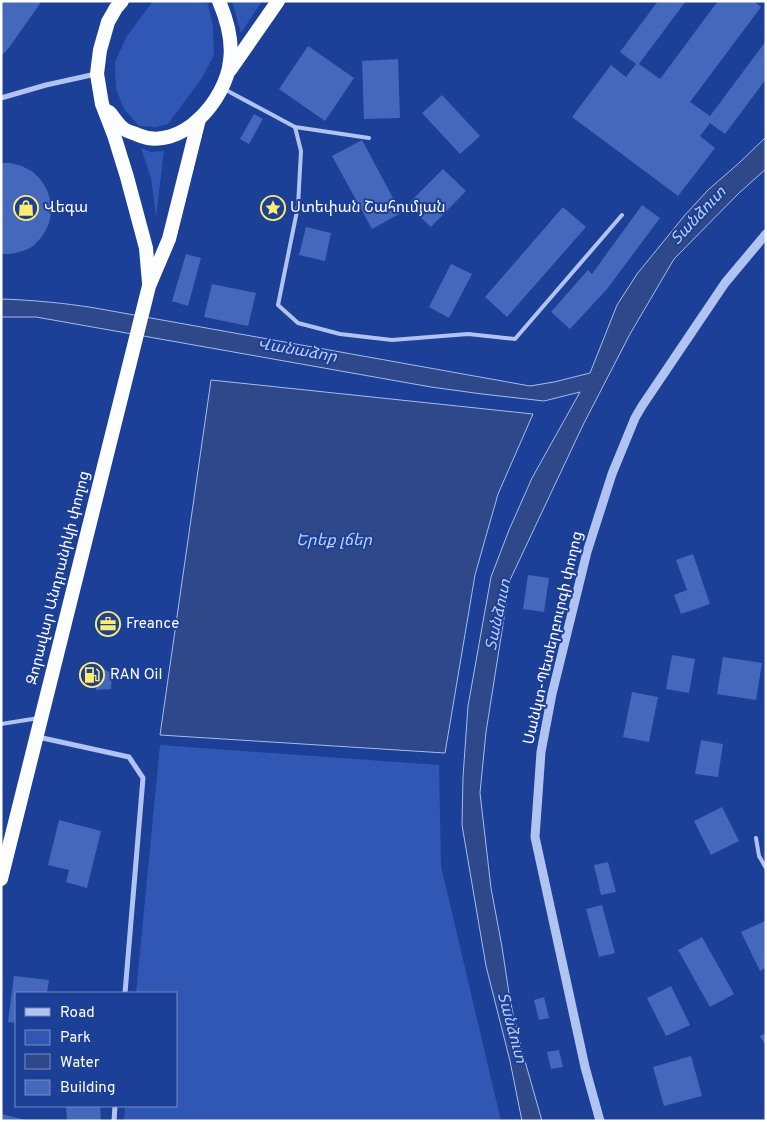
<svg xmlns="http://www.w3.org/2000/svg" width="767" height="1122" viewBox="0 0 767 1122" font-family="Overpass,'Noto Sans Armenian',sans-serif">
	<rect width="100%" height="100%" fill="#1c3f97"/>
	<g fill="#3157b4">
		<path d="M153,1H207L213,26L214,55L202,78L168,124L156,127L139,126L124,109L116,89L115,62L127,36Z"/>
		<path d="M232,1H262L241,33Z"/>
		<path d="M141,148L151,152L164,151L156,217L151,178Z"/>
		<path d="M160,745L439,765L441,866L501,1121H124L125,1106H176V993H136Z"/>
	</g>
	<g fill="#2e488a" stroke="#a4bcf1">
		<path d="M766,137V169L739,193L674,259L630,334L583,425L510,580L486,732L480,793L491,888L502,947L510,1000L521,1047L542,1121H522L510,1061L486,966L462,825L463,777L468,706L491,577L509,530L532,478L580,392L544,401L482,394L431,387L36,317H1V299C33,300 64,303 95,308L530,386L554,382L590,373L617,305L637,274L685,215L708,190L739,163Z"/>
		<path d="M211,380L533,414L498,494L475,575L445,753L160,735Z"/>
	</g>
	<g fill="#4568bd">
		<path d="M1,1H42L8,49L1,56Z"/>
		<path d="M658,1H686L639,64L660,79L718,1H754L761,7L690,102L710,116L766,41V79L725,134L710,123L700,136L715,148L678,196L572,117L611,65L626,77L636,64L620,52Z"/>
		<path d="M308,46L354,78L325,121L279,89Z"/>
		<path d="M398,59L400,118L364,119L362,61Z"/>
		<path d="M442,95L480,136L460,154L422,113Z"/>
		<path d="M254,114L263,119L249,144L240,139Z"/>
		<path d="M362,140L401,213L372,229L332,156Z"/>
		<path d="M1,163H10L22,166L33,172L41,180L47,190L51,202V214L49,223L45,232L39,240L32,247L23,251L11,254H1Z"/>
		<path d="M443,169L466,191L431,227L407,205Z"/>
		<path d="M642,205L660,218L607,289L570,329L551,312L588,270L592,274Z"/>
		<path d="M563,207L586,227L507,317L485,297Z"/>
		<path d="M306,227L331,233L325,261L299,255Z"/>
		<path d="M186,254L201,258L188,306L172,301Z"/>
		<path d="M451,264L472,274L449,318L429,307Z"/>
		<path d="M212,284L256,293L248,326L204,317Z"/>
		<path d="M693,554L710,604L681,614L674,595L687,590L676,560Z"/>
		<path d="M528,575L549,578L544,612L523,609Z"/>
		<path d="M672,655L695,659L689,693L666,689Z"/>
		<path d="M723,657L762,663L756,700L717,694Z"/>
		<path d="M87,667H101L112,674L111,689L96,690V687L89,686V682H86Z"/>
		<path d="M632,692L658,697L649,742L623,737Z"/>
		<path d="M701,740L723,744L718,777L695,774Z"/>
		<path d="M722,807L739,841L711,855L694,821Z"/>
		<path d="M59,820L101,831L87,888L66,882L69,870L48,865Z"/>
		<path d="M608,862L616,892L601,895L594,865Z"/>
		<path d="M602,905L615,953L599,957L586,909Z"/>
		<path d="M765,921L766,968L760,971L741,932Z"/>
		<path d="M702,937L734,994L710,1007L678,950Z"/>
		<path d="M14,976L49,980L47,993H16V1023L8,1022Z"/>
		<path d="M671,986L690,1025L666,1036L647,998Z"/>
		<path d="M544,997L549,1018L539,1020L534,1000Z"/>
		<path d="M766,1033V1046L760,1036Z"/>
		<path d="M559,1050L563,1067L551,1069L547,1052Z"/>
		<path d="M691,1056L702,1096L664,1106L653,1067Z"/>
		<path d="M66,1106H100L101,1121H67Z"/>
		<path d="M2,1114L25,1120V1121H1Z"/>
	</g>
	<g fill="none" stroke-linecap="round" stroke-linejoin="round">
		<g stroke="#b1c3f0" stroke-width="4">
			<path d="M224,89L295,127L369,138"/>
			<path d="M295,127L301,151L298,206L278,305L298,323L340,334L392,340L468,334L515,339L622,215"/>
			<path d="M1,724L39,718"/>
			<path d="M756,838L759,856L766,868"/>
		</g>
		<g stroke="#b1c3f0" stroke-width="5">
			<path d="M1,98L46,85L96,74"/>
			<path d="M38,737L129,757L143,778L125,993"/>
			<path d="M114,1121L115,1106"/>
		</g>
		<path stroke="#b1c3f0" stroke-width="9" d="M600,1121L585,1067L535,837L541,752L552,694L587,552L612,474L635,418L642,406L725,283L766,234"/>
		<g stroke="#fcfdff" stroke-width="14">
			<path d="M122,1L116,8L108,22L100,50L97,74L102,104L114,135L127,177L146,248L149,283"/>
			<path d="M230,70L278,1"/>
			<path d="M109,112C114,117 118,125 124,129C128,132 134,133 138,135C181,153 226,100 230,61C233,41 227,20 219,1"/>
			<path d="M1,879L149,286L169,239L199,119"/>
		</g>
	</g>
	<defs>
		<symbol id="shop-ring" viewBox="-11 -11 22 22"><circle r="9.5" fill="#1c3f97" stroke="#ffec6f" stroke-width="1.5"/><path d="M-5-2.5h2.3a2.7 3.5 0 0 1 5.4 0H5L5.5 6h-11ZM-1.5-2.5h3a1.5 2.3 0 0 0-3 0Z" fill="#ffec6f"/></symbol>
		<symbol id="sight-ring" viewBox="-11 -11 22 22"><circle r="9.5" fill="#1c3f97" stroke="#ffec6f" stroke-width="1.5"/><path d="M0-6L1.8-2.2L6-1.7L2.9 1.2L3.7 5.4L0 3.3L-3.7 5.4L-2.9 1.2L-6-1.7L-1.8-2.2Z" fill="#ffec6f"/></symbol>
		<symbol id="office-ring" viewBox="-11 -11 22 22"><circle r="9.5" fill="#1c3f97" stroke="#ffec6f" stroke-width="1.5"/><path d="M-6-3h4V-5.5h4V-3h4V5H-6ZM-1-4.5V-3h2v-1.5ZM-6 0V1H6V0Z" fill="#ffec6f"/></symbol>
		<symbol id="fuel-ring" viewBox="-11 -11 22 22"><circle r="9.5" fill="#1c3f97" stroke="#ffec6f" stroke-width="1.5"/><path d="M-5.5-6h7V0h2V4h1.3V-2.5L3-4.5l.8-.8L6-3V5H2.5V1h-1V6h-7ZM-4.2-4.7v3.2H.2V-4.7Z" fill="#ffec6f"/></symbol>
	</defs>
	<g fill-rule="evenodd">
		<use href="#shop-ring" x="12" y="194" width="28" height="28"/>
		<use href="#sight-ring" x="259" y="194" width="28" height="28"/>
		<use href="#office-ring" x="94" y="610" width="28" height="28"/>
		<use href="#fuel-ring" x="78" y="661" width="28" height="28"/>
	</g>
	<g text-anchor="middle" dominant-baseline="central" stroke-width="4" stroke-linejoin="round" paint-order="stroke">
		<g font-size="15" fill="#fff" stroke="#1c3f97" text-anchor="start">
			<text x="44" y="208">Վեգա</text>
			<text x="290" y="208">Ստեփան Շահումյան</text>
			<text x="126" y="624">Freance</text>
			<text x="110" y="675">RAN Oil</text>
		</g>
		<g font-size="15" fill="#fff" stroke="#1c3f97">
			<text transform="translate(59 578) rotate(-76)">Զորավար Անդրանիկի փողոց</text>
			<text transform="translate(554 638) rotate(-77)">Սանկտ-Պետերբուրգի փողոց</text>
		</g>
		<g font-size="16" font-style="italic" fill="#bdcef6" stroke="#1c3f97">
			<text transform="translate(699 216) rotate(-47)">Տանձուտ</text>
			<text transform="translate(297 351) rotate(10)">Վանաձոր</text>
			<text x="334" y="541">Երեք լճեր</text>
			<text transform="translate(499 615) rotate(-78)">Տանձուտ</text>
			<text transform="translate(511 1028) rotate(75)">Տանձուտ</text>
		</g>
	</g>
	<rect width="767" height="1122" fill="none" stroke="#ffffff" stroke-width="5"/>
	<rect x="15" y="992" width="162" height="115" fill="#1c3f97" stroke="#778cc1"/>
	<rect x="25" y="1008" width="25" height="8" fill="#b1c3f0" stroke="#778cc1"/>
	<text x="60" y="1017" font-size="15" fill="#ffffff">Road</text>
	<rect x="25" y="1030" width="25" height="15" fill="#3157b4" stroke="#778cc1"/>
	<text x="60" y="1042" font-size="15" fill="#ffffff">Park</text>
	<rect x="25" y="1054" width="25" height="15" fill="#2e488a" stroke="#778cc1"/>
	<text x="60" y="1067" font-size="15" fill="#ffffff">Water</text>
	<rect x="25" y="1080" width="25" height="15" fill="#4568bd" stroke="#778cc1"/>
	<text x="60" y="1092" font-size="15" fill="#ffffff">Building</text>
</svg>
